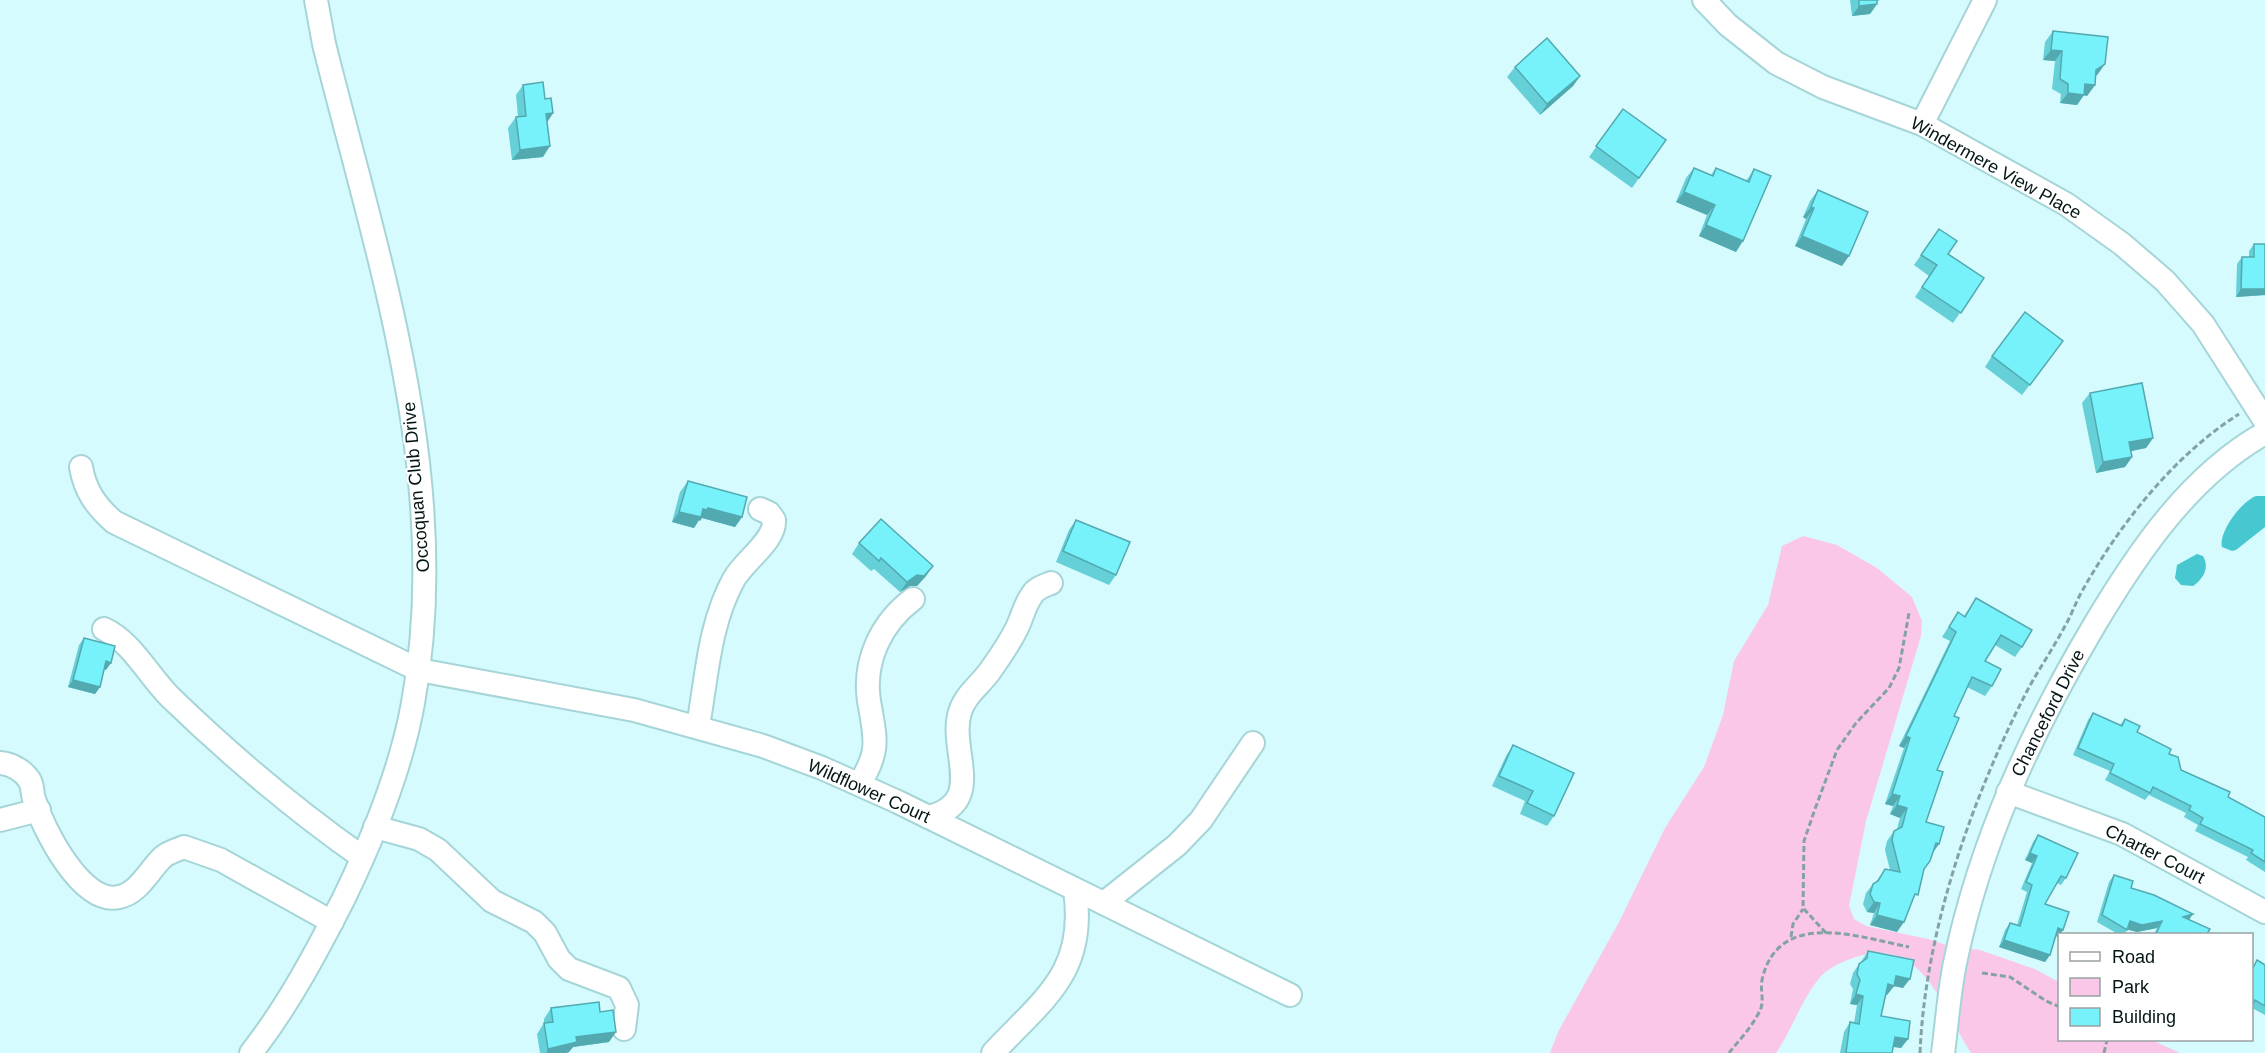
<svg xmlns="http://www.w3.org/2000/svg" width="2265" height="1053" viewBox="0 0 2265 1053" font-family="Helvetica,sans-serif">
	<rect width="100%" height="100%" fill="#d5fbfe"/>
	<path fill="#fbc7e9" d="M1803,536L1837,545L1877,568L1912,597L1922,621L1921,636L1866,821L1849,906L1854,919L1866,926L1928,939L1949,946L1980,950L2035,969L2059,982L2060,1040H2152L2180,1053H1971C1943,1011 1924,935 1856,957C1843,961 1825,969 1817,981C1800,1003 1792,1030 1776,1053H1550L1558,1032L1619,922L1665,828L1704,767L1723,715L1734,661L1768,605L1782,546Z"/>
	<g fill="#47c7d0">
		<path d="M2256,496H2265V527L2236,550L2232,551L2222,547C2218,532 2242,501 2256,496Z"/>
		<path d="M2197,554L2203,556C2210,568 2203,579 2193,586L2181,585L2175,578L2177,565Z"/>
	</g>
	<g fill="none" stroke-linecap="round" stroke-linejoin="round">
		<defs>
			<g id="minor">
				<path d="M1704,0L1728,25L1776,63L1823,87L1922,124L2066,204L2122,244L2165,281L2203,324L2265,421"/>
				<path d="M1922,124L1985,0"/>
				<path d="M81,467C85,491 96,506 114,522L419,670L634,710L763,746L822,768L898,802L1290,995"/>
				<path d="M104,629C132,642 148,675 170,697C229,754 295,810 362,857"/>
				<path d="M698,726C707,676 709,624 734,579C744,561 776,540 774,520L769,513L760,509"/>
				<path d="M0,763C12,764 24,771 30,781C33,787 32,794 34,799C43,829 82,906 119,897C139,893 149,870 163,857C169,852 177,850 184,847L221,860L332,922"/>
				<path d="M859,784C881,751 875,737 869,701C863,661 881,623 913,599"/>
				<path d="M2008,792L2122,834L2265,912"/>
				<path d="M928,817C988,803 948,750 960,712C965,695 980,685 990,671C1000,657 1009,644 1017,628C1022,618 1025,604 1032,595C1036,588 1044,586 1051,583"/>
				<path d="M0,820L39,810"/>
				<path d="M375,827L419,839L438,850L492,901L534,922L545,933L559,959L569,969L619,988L627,1005L624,1029"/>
				<path d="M1104,903L1177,845L1201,820L1253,743"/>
				<path d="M251,1053C288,1006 317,951 344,898C374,836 401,770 413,703C454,480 377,257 324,44L316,0"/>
				<path d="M993,1053C1043,999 1087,973 1075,890"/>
				<path d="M1943,1053C1947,1023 1949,992 1955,963C1980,842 2032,730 2095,624C2138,552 2190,475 2265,433"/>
			</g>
		</defs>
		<use href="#minor" stroke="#a6d5d8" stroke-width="26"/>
		<g stroke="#84a2a4" stroke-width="3" stroke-dasharray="6 3" stroke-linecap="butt">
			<path d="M1826,933L1803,908L1804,841L1815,809L1837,750L1856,723L1889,688L1899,668L1909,613"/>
			<path d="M1791,937L1793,924L1803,909"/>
			<path d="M1982,973L2010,977L2046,1001L2060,1007"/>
			<path d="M1729,1053C1740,1039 1754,1025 1761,1008C1764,999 1760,989 1762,980C1778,908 1859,937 1909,947"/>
			<path d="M1920,1053C1925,932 1971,800 2026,693C2038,670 2053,649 2065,626C2071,616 2075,604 2081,593C2119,525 2173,456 2239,414"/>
			<path d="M2104,1053L2107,1040"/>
		</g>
		<use href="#minor" stroke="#fff" stroke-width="22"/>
	</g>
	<g fill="#66d0d8">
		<path d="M1850,0H1881L1877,1V4L1870,14L1852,16Z"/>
		<path d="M2053,31L2098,74L2096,76L2095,85L2087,96L2084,95L2077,105L2060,103L2061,94L2052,89L2055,61L2043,60L2045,42Z"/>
		<path d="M1515,67L1580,76L1573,86L1540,115L1507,77Z"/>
		<path d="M523,85L545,99L553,113L547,122L543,157L512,160L508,128L516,117H518L516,95Z"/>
		<path d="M1623,109L1666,140L1632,188L1589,157Z"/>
		<path d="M1694,168L1711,175L1716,168L1746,181L1754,169L1736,252L1699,236L1707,215L1676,202L1686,178Z"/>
		<path d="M1818,190L1842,266L1795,246L1806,219L1803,217L1810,201Z"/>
		<path d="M1939,229L1948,254L1984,278L1953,323L1915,297L1929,276L1914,265Z"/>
		<path d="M2254,244L2265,295L2236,297L2237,264L2242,257H2249V251Z"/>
		<path d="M2063,341L2022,395L1985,367L1992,356Z"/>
		<path d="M2090,393L2153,438L2146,448L2131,451L2132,457L2125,467L2096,473L2082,403Z"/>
		<path d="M688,481L742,517L735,527L702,518L700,521L699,520L694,528L672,522L680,492Z"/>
		<path d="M1076,520L1116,575L1109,585L1056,562L1069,530Z"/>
		<path d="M859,543L926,576L917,586H910L900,592L874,569L871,571L852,554Z"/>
		<path d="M1976,598L2022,647L2015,657L1995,645L1985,661L1992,686L1985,696L1967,687L1954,716L1937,770L1926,822L1932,854L1924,869L1911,904L1897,932L1870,925L1874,913L1867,912L1863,904L1866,893L1873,884L1876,882L1885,869L1890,870L1885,850L1887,841L1894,831L1897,829L1900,818L1890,814L1893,806L1885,804L1904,748L1899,746L1950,641L1942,637L1958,612L1964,616Z"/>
		<path d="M84,638L106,670L104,669L100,687L95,694L68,687L79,645Z"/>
		<path d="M2093,713L2120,725L2125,719L2137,732L2169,754L2181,770L2265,817V872L2246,860L2248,857L2195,831L2198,825L2184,817L2186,813L2149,795L2145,800L2105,780L2110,771L2073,755L2088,720Z"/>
		<path d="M1513,745L1554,816L1547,826L1520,814L1525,801L1492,786L1506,756Z"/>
		<path d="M2038,835L2066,878L2061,885L2057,883L2045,904L2063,930L2058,937L2056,936L2050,955L2045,962L1999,947L2005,930L2010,923L2017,925L2027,892L2021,889L2032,863L2025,860L2033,842Z"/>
		<path d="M2114,875L2131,888L2189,920L2207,934H2154L2157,928L2137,932L2128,929L2124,934H2118L2097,922L2109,882Z"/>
		<path d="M1868,951L1903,988L1894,986L1887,995H1886L1881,1016L1908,1039L1901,1048L1893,1047L1892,1053H1840L1844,1032L1850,1022L1854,1023L1857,1005L1850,1004L1853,989L1850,984L1853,973L1859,964L1861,962Z"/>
		<path d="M2257,960L2265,965V1015L2252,1008V969Z"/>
		<path d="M551,1008L600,1012L609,1042L573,1047L569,1052L566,1053H540L537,1034L544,1023V1019Z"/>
	</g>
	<g fill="#53a9b0">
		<path d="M1877,4L1870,14L1852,16L1859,6Z"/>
		<path d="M2051,50L2062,51L2055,61L2043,60Z"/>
		<path d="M2105,64L2098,74L2089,81L2096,70Z"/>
		<path d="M1580,76L1573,86L1540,115L1547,104Z"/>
		<path d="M2085,84L2095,85L2087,96L2084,95L2077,105L2060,103L2068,93Z"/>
		<path d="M553,113L546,124V114Z"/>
		<path d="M550,146L543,157L512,160L520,150Z"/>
		<path d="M1684,192L1715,205L1707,215L1676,202Z"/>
		<path d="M1811,207L1814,208L1806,219L1803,217Z"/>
		<path d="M1706,225L1743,241L1736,252L1699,236Z"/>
		<path d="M1802,236L1849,256L1842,266L1795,246Z"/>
		<path d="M2241,289H2265V295L2236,297Z"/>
		<path d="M2153,438L2146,448L2122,453L2129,442Z"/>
		<path d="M2132,457L2125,467L2096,473L2103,462Z"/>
		<path d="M708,508L742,517L735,527L702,518L700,521L699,520L694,528L672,522L679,512Z"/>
		<path d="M933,566L926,576L917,586H910L900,592L907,582Z"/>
		<path d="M106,661L111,663L106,670L101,668Z"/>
		<path d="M73,680L100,687L95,694L68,687Z"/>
		<path d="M1906,736L1910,738L1904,748L1899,746Z"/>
		<path d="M1892,794L1900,796L1893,806L1885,804Z"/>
		<path d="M1897,805L1907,808L1900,818L1890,814Z"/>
		<path d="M1936,843L1939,844L1932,854Z"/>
		<path d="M2030,853L2037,856L2032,863L2025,860Z"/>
		<path d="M1874,902L1880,903L1874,913L1867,912Z"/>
		<path d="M2193,914L2188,921L2183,917Z"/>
		<path d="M1877,915L1904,922L1897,932L1870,925Z"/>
		<path d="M2130,921H2162L2157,928L2137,932L2125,929Z"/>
		<path d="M2058,928L2063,930L2058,937L2054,935Z"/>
		<path d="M2004,940L2050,955L2045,962L1999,947Z"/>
		<path d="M1896,976L1910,979L1903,988L1894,986L1887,995L1881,994L1888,984Z"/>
		<path d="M1856,994L1863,996L1857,1005L1850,1004Z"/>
		<path d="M616,1032L609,1042L573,1047L569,1052L566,1053H546L548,1049L576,1037Z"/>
		<path d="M1895,1037L1908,1039L1901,1048L1889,1046Z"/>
	</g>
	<g fill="#77f2fb" stroke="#53a9b0" stroke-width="1.5">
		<path d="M1859,0H1877V4L1859,6Z"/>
		<path d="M2053,31L2108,37L2105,64L2096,70L2095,85L2085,84L2084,95L2068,93V84L2060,79L2062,51L2051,50Z"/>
		<path d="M1547,38L1580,76L1547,104L1515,67Z"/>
		<path d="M543,82L545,99L551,98L553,113L546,114L550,146L520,150L516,117L526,116L523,85Z"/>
		<path d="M1623,109L1666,140L1639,178L1596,146Z"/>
		<path d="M1694,168L1713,176L1716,168L1749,182L1754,169L1771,176L1743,241L1706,225L1715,205L1684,192Z"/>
		<path d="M1818,190L1868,212L1849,256L1802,236L1814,208L1811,207Z"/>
		<path d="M1939,229L1957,241L1948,254L1984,278L1961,313L1922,287L1937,265L1921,255Z"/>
		<path d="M2254,244H2265V289H2241L2242,257H2254Z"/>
		<path d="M2025,312L2063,341L2030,385L1992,356Z"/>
		<path d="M2142,383L2153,438L2129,442L2132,457L2103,462L2090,393Z"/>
		<path d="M688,481L747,497L742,517L708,508L707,510L703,509L701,517L679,512Z"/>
		<path d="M881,519L933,566L924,576L917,575L907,582L881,558L879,561L859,543Z"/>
		<path d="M1076,520L1130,542L1116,575L1063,551Z"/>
		<path d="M1976,598L2032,630L2022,647L2001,635L1985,661L2001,669L1992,686L1972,677L1954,716L1959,718L1937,770L1943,772L1926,822L1944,827L1939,844L1936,843L1930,861L1924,869L1918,895L1915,894L1904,922L1877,915L1880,903L1874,902L1870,894L1873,884L1878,881L1885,869L1900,872L1892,840L1894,831L1902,827L1907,808L1897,805L1900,796L1892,794L1910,738L1906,736L1956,632L1949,627L1958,612L1965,617Z"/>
		<path d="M84,638L115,646L111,663L106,661L100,687L73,680Z"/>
		<path d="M2093,713L2122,726L2125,719L2140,726L2137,732L2171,749L2169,754L2178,757L2181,770L2230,792L2228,797L2265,817V862L2251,853L2253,850L2200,824L2203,818L2189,810L2191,806L2153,787L2150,793L2110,773L2114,764L2078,748Z"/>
		<path d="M1513,745L1574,773L1554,816L1527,803L1533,791L1499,776Z"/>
		<path d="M2038,835L2078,853L2066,878L2061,876L2045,904L2069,912L2063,930L2058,928L2050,955L2004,940L2010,923L2020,926L2032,885L2026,882L2037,856L2030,853Z"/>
		<path d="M2114,875L2133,881L2131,888L2154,895L2193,914L2183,917L2210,929L2207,934H2156L2162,921L2142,925L2130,921L2127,930L2102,915Z"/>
		<path d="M1868,951L1914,960L1910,979L1896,976L1894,986L1888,984L1881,1016L1910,1021L1908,1039L1895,1037L1892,1053H1846L1850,1022L1859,1024L1863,996L1856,994L1860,980L1857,974L1859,964L1867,958Z"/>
		<path d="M2257,960L2265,965V1006L2255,1000L2252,1006V970Z"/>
		<path d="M599,1002L600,1012L613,1010L616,1032L576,1037L577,1042L548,1049L544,1023L553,1022L551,1008Z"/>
	</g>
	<g text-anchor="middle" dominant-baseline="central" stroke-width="4.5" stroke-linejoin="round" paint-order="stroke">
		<g font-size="18" fill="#041516" stroke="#fff">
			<text transform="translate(1996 168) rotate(29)">Windermere View Place</text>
			<text transform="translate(416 487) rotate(-95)">Occoquan Club Drive</text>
			<text transform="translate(2048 713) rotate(-63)">Chanceford Drive</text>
			<text transform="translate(869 791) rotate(24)">Wildflower Court</text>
			<text transform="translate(2155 854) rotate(27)">Charter Court</text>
		</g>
	</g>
	<rect x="2058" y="933" width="195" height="108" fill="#ffffff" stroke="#9ba1a2" stroke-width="1.5"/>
	<rect x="2070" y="952" width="30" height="9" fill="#ffffff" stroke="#9ba1a2" stroke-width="1.5"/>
	<text x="2112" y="963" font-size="18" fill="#041516">Road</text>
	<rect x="2070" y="978" width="30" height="18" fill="#fbc7e9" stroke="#9ba1a2" stroke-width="1.5"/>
	<text x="2112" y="993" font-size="18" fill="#041516">Park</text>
	<rect x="2070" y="1008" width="30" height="18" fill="#77f2fb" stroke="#9ba1a2" stroke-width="1.5"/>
	<text x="2112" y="1023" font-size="18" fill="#041516">Building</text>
</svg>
